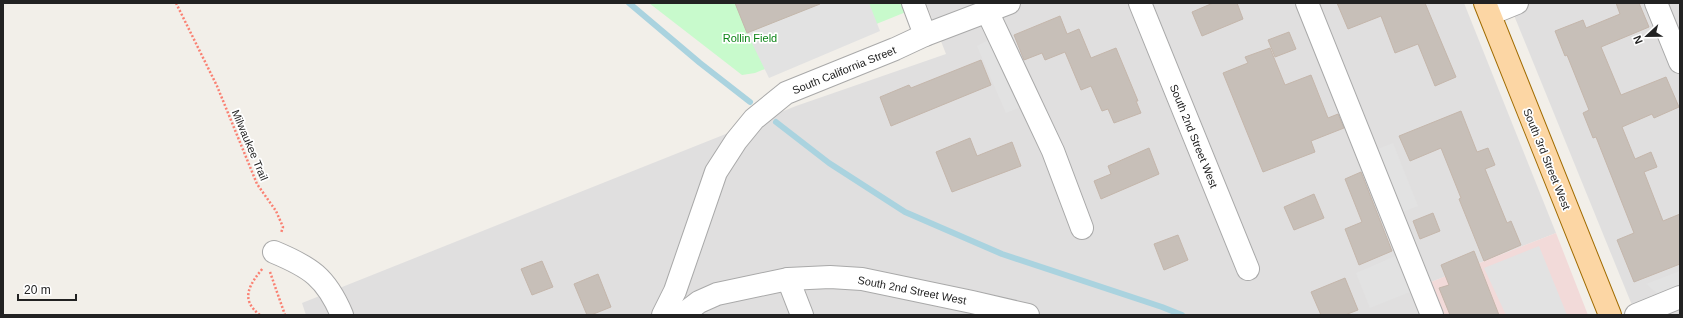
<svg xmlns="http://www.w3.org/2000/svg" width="1683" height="318" viewBox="0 0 1683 318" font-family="Arial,sans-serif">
	<rect width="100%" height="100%" fill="#f2efe9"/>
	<g fill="#e0dfdf">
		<path d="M926,3H1464L1556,233L1426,284L1438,315H306L302,303L796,106L946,54Z"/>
		<path d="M1509,3H1680V315H1636Z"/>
	</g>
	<path fill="#f2dad9" d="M1556,233L1588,315H1438L1426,284Z"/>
	<path fill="#c8facc" d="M649,3H902L906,12L755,73L742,75Z"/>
	<g fill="#e2e2e2">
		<path d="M822,3H869L880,31L769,78L747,33Z"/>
		<path d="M996,36L1026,105L1006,113L977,46Z"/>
		<path d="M1393,143L1418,206L1400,213L1375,150Z"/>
		<path d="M1539,246L1567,315H1506L1484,268Z"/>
		<path d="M1400,254L1415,290L1370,308L1356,273Z"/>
		<path d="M1680,271V288L1660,296L1646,284Z"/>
	</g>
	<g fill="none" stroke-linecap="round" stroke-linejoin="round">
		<g stroke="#aad3df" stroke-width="6">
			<path d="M629,3L700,63L750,102"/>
			<path d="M776,122L829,163L905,212L1002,254L1162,307L1182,315"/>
		</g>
	</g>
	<g fill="#c7bfb8" stroke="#c4b6ab">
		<path d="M735,3H820V4L747,33Z"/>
		<path d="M1213,3H1237L1243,19L1202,36L1192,12Z"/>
		<path d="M1337,3H1425L1456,77L1435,86L1418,44L1395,53L1381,16L1348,29Z"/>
		<path d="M1616,3H1639L1649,27L1601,47L1621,95L1666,77L1679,107L1654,118L1652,114L1622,127L1635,159L1651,152L1657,167L1644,172L1663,221L1680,214V264L1634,282L1617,240L1634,233L1596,137L1593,138L1583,113L1589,110L1567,55L1565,56L1555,31L1583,20L1586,28L1620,14Z"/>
		<path d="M1060,16L1067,34L1079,29L1091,58L1116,48L1138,101H1136L1141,113L1114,123L1108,109L1102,111L1091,86L1081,90L1065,52L1045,60L1042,53L1024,60L1014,35Z"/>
		<path d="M1289,32L1296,49L1275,57L1268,40Z"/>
		<path d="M1270,48L1285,85L1311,75L1328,118L1338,114L1344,128L1311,141L1315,152L1263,172L1223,73L1248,63L1245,57Z"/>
		<path d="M981,60L991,85L891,126L880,97L909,85L911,88Z"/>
		<path d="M1461,111L1477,152L1488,148L1495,165L1485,169L1507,223L1511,221L1521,245L1484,261L1459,199L1461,198L1441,148L1410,161L1399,136Z"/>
		<path d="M970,138L977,156L1012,142L1021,166L952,192L936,152Z"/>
		<path d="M1149,148L1159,174L1101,199L1094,181L1111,174L1108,166Z"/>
		<path d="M1361,172L1392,251L1359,265L1345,229L1362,222L1345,179Z"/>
		<path d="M1314,194L1324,218L1294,230L1284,207Z"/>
		<path d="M1433,213L1440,231L1420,239L1413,221Z"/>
		<path d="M1178,235L1188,260L1164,270L1154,244Z"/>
		<path d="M1474,251L1499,315H1450L1439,288L1449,285L1441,265Z"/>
		<path d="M542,261L553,287L532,295L521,269Z"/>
		<path d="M598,274L611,307L591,315H587L574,284Z"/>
		<path d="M1345,278L1358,310L1345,315H1321L1311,292Z"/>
	</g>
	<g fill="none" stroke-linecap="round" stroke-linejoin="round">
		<defs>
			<g id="minor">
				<path d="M913,3L925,35"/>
				<path d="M1140,3L1248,269"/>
				<path d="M1307,3L1432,315"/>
				<path d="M1656,3L1680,62"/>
				<path d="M987,11L1053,151L1082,228"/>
				<path d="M1490,14L1517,3"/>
				<path d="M274,252C310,267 326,277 342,315"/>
				<path d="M788,279L802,315"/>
				<path d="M663,315L675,291L716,172L736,141L754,119L786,93L895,49L925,35L1009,3"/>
				<path d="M682,315L699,302L717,294L788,279L830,277L862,279L972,302L1028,315"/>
				<path d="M1636,315L1680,297"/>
			</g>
			<path id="major" d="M1485,3L1610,315"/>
		</defs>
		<use href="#minor" stroke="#a9a9a9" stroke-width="24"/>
		<use href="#major" stroke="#a06b00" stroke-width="24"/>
		<g stroke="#fa8072" stroke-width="2.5" stroke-dasharray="2 2" stroke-linecap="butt">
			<path d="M176,3L217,86L257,184L276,211L283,227L281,233"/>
			<path d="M270,272L285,315"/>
			<path d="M260,315C239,299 250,284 263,268"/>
		</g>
		<use href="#minor" stroke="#fff" stroke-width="22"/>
		<use href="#major" stroke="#fcd6a4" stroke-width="22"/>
	</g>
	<g text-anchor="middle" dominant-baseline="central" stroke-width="3.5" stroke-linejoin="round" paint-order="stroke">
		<g font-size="11" fill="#0c8416" stroke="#fff">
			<text x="750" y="38">Rollin Field</text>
		</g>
		<g font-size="11" fill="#222" stroke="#fff">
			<text transform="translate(844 70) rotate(-22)">South California Street</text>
			<text transform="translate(1194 136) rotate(68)">South 2nd Street West</text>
			<text transform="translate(250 145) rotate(67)">Milwaukee Trail</text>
			<text transform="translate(1547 159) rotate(68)">South 3rd Street West</text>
			<text transform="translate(912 290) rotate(11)">South 2nd Street West</text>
		</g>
	</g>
	<rect width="1683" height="318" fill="none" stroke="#222222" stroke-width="8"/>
	<g transform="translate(1647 36) rotate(248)" stroke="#ffffff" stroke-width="3" paint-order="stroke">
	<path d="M0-3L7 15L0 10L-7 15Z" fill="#222222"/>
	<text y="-6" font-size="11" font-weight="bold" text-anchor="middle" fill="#222222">N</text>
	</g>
	<path d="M18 294v6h58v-6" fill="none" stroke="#222222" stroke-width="2"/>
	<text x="24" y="294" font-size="12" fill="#222222" stroke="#ffffff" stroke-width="3" paint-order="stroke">20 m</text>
</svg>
